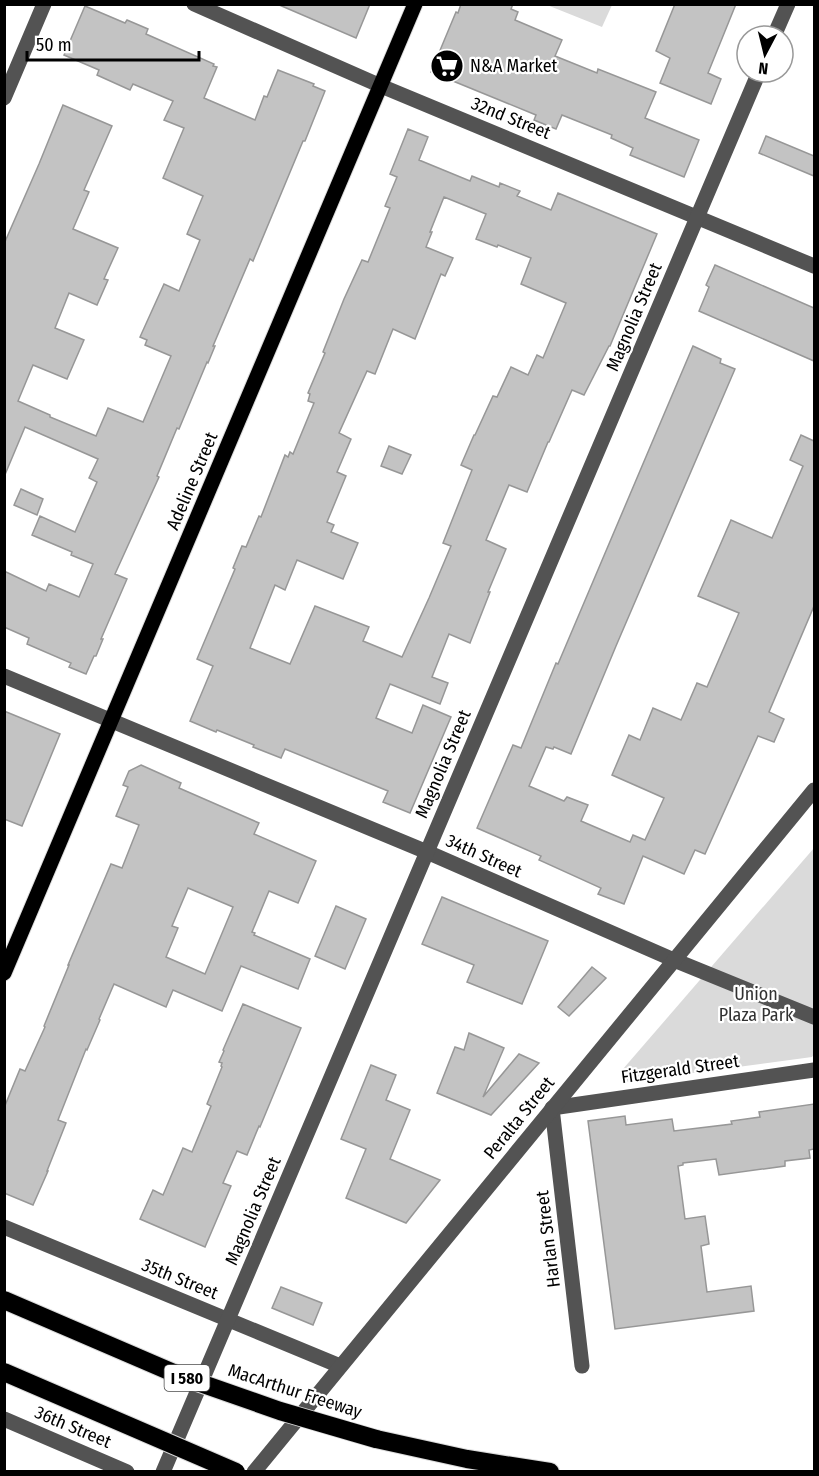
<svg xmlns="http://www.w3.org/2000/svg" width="819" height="1476" viewBox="0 0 819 1476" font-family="'Fira Sans Condensed',sans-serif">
	<rect width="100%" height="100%" fill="#fff"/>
	<g fill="#dadada">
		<path d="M547,5H612L602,27Z"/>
		<path d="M814,848V1054L812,1057L625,1082L623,1069Z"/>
	</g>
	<g fill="#c3c3c3" stroke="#979797" stroke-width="1.5" fill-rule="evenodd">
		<path d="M277,4H370L356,38Z"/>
		<path d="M461,4H513L511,9L518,12L515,20L562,40L555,56L597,73L598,69L656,92L645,118L699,140L684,177L630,155L633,148L611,138L612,135L562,115L556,129L534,120L536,115L431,72L456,12L458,13Z"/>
		<path d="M675,4H736L708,73L721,79L711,104L660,83L670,58L656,51Z"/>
		<path d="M85,6L125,23L127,20L148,29L146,34L214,64L213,66L217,67L204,98L255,120L264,96L267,97L278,70L314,84L313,86L325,91L305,141H303L253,261L250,259L213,346H215L208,363L207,362L179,429L177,428L157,476L159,477L115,574L127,579L101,639H103L96,656H94L86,674L69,667L71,663L27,644L29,638L4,627V571L46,591L49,584L79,597L93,564L71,555L72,552L32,535L40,516L75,532L97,482L89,478L98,459L25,427L4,477V244L39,164L63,105L112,126L84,190L89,192L73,229L118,248L104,279L108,280L97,305L69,293L55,328L84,340L67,379L33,365L18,401L50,415V417L96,436L108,408L143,422L171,356L145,345L147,340L140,337L164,284L179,291L200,240L187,234L203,196L163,178L184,128L164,120L173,101L133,84L130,90L97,75L99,70L64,55Z"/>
		<path d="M408,129L428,137L419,160L470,181L472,176L499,187L500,183L520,191L517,196L551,210L558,193L657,234L610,346H609L584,395L572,390L549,442H548L527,492L509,485L486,540L506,549L488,592H490L470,643L449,634L432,677L448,683L440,704L390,684L376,718L412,733L423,705L451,717L410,813L383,802L388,791L285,749L281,758L253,747L254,745L217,730L216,732L190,721L213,666L197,659L235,569L233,568L242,546L246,547L259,516L261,517L285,455L288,457L290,452L293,454L314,403L308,401L310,394L308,393L325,353L323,352L344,299L362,260L368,262L390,208L385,206L397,177L390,174ZM444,197L486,214L476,239L497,247L498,245L531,258L521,284L566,303L543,358L537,355L528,375L511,367L497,397L493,396L475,435H474L461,465L472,470L443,543L451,546L429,598L402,657L363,641L369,627L315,606L290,664L250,648L275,585L285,590L297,560L343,579L358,543L331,532L334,525L327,522L346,476L337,472L351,439L339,433L367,371L375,374L393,329L415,339L441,274L445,276L453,258L426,247L432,232H430Z"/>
		<path d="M766,136L814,156V176L759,153Z"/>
		<path d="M715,265L814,308V361L699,311L709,287L706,285Z"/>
		<path d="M693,346L721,359L720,363L735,369L616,646L571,754L554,747L553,749L546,747L529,786L564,801L567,797L588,805L581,821L630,842L633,835L645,840L664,798L612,775L629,735L640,740L653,708L681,720L697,683L707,687L739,613L698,596L731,520L772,538L803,466L790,460L801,435L814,441V440V606L769,712L784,719L774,742L758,736L705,854L695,850L684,874L643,856L624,904L598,894L601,888L539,860L541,856L477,828L513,745L521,748L556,663L558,664Z"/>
		<path d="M389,446L411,455L402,474L381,466Z"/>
		<path d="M21,489L43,499L37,515L14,505Z"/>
		<path d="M4,711L60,734L22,826L4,819Z"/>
		<path d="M141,765L181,783L179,788L259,823L254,834L316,861L298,903L269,891L252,932L255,933L254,935L310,959L298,989L241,966L222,1011L173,990L166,1007L114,984L99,1019L100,1020L87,1050L86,1049L58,1120L66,1123L47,1171H48L33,1205L4,1193V1108L20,1069L25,1071L45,1027L44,1026L69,965H68L111,864L122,868L139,825L116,816L128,787L123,785L129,771ZM188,888L233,907L205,974L166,957L178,928L172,926Z"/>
		<path d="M442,897L548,941L522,1004L467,982L474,965L422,944Z"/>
		<path d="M336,906L366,919L345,969L315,956Z"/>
		<path d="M592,967L606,978L569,1016L558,1007Z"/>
		<path d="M243,1004L301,1028L260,1127L259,1126L247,1155L237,1151L223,1183L231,1186L205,1247L140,1219L153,1190L163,1195L183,1148L192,1152L211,1106L207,1104L222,1067L221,1066L222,1063L219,1062L224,1051L223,1050Z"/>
		<path d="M469,1033L504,1048L483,1097L519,1054L539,1063L491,1115L437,1093L455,1047L464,1050Z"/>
		<path d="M371,1065L396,1075L386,1100L410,1110L390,1159L440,1180L406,1223L346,1198L366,1149L341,1139Z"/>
		<path d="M814,1104V1149L809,1150L810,1158L785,1161V1166L719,1175L716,1159L683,1163V1165L678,1166L685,1219L705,1216L709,1244L701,1246L707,1292L751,1286L754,1311L615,1329L588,1121L625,1116L626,1125L672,1119L674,1131L732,1124L731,1121L760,1117L759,1112Z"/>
		<path d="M281,1287L322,1303L313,1325L272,1308Z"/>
	</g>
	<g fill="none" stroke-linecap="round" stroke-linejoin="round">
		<defs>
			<path id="major" d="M4,973L415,4"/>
			<path id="highway" d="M376,1439L467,1459L550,1472"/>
		</defs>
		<use href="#major" stroke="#dbdbdb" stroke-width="17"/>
		<use href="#highway" stroke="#dbdbdb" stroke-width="20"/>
		<g stroke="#535353" stroke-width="15">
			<path d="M194,4L381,86L814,266"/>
			<path d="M774,36L788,4"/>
			<path d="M4,98L44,4"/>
			<path d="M4,676L427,852L674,960L814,1017"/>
			<path d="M4,1227L340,1366"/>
			<path d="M582,1366L552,1108L814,1070"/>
			<path d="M4,1419L127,1472"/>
			<path d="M163,1472L759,72"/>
			<path d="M254,1472L814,790"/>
		</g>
		<use href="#major" stroke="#000" stroke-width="15"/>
		<use href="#highway" stroke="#000" stroke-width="18"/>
		<defs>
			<g id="highway-bridge">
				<path d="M4,1300L183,1377L280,1411L376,1439"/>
				<path d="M4,1372L236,1472"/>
			</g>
		</defs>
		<use href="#highway-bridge" stroke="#dbdbdb" stroke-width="20" stroke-linecap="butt"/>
		<use href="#highway-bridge" stroke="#000" stroke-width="18"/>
	</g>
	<defs>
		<symbol id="supermarket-disc" viewBox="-11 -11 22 22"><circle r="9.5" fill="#000" stroke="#fff"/><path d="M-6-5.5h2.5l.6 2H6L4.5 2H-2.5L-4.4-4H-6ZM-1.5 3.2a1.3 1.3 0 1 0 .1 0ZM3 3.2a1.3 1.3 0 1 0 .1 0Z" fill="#fff"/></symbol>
	</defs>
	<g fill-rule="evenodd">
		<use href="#supermarket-disc" x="428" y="47" width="38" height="38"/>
	</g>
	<g text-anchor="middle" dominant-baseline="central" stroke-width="4.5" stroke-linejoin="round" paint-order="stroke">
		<rect fill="#fff" stroke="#4c4c4c" stroke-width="1.5" x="164.5" y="1365" width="45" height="26" rx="4.5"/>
		<g font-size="16" font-weight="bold" fill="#000">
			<text x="187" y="1378">I 580</text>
		</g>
		<g font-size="18" fill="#000" stroke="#fff" text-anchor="start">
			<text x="470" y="66">N&amp;A Market</text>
		</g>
		<g font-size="18" fill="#000" stroke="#fff">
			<text transform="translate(511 118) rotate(22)">32nd Street</text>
			<text transform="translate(634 317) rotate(-67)">Magnolia Street</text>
			<text transform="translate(192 481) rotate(-67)">Adeline Street</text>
			<text transform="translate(443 764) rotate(-67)">Magnolia Street</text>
			<text transform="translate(484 856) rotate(24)">34th Street</text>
			<text transform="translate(680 1069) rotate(-8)">Fitzgerald Street</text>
			<text transform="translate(519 1118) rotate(-51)">Peralta Street</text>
			<text transform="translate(253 1211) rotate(-67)">Magnolia Street</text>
			<text transform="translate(548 1239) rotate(-97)">Harlan Street</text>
			<text transform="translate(180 1279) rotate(22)">35th Street</text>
			<text transform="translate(295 1391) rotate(18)">MacArthur Freeway</text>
			<text transform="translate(73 1427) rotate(23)">36th Street</text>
		</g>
		<g font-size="18" fill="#313131" stroke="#fff">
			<text x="756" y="994">Union<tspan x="756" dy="21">Plaza Park</tspan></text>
		</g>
	</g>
	<rect width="819" height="1476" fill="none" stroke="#000000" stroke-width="12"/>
	<g transform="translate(765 54) rotate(187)"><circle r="28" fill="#ffffff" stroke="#999999" stroke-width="1.5"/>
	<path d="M0-4.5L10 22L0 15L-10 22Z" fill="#000000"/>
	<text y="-9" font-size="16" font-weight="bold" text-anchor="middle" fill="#000000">N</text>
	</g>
	<path d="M27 51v9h172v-9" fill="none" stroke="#000000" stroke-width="3"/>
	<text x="36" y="51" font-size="18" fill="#000000" stroke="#ffffff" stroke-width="4.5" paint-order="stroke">50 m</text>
</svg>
